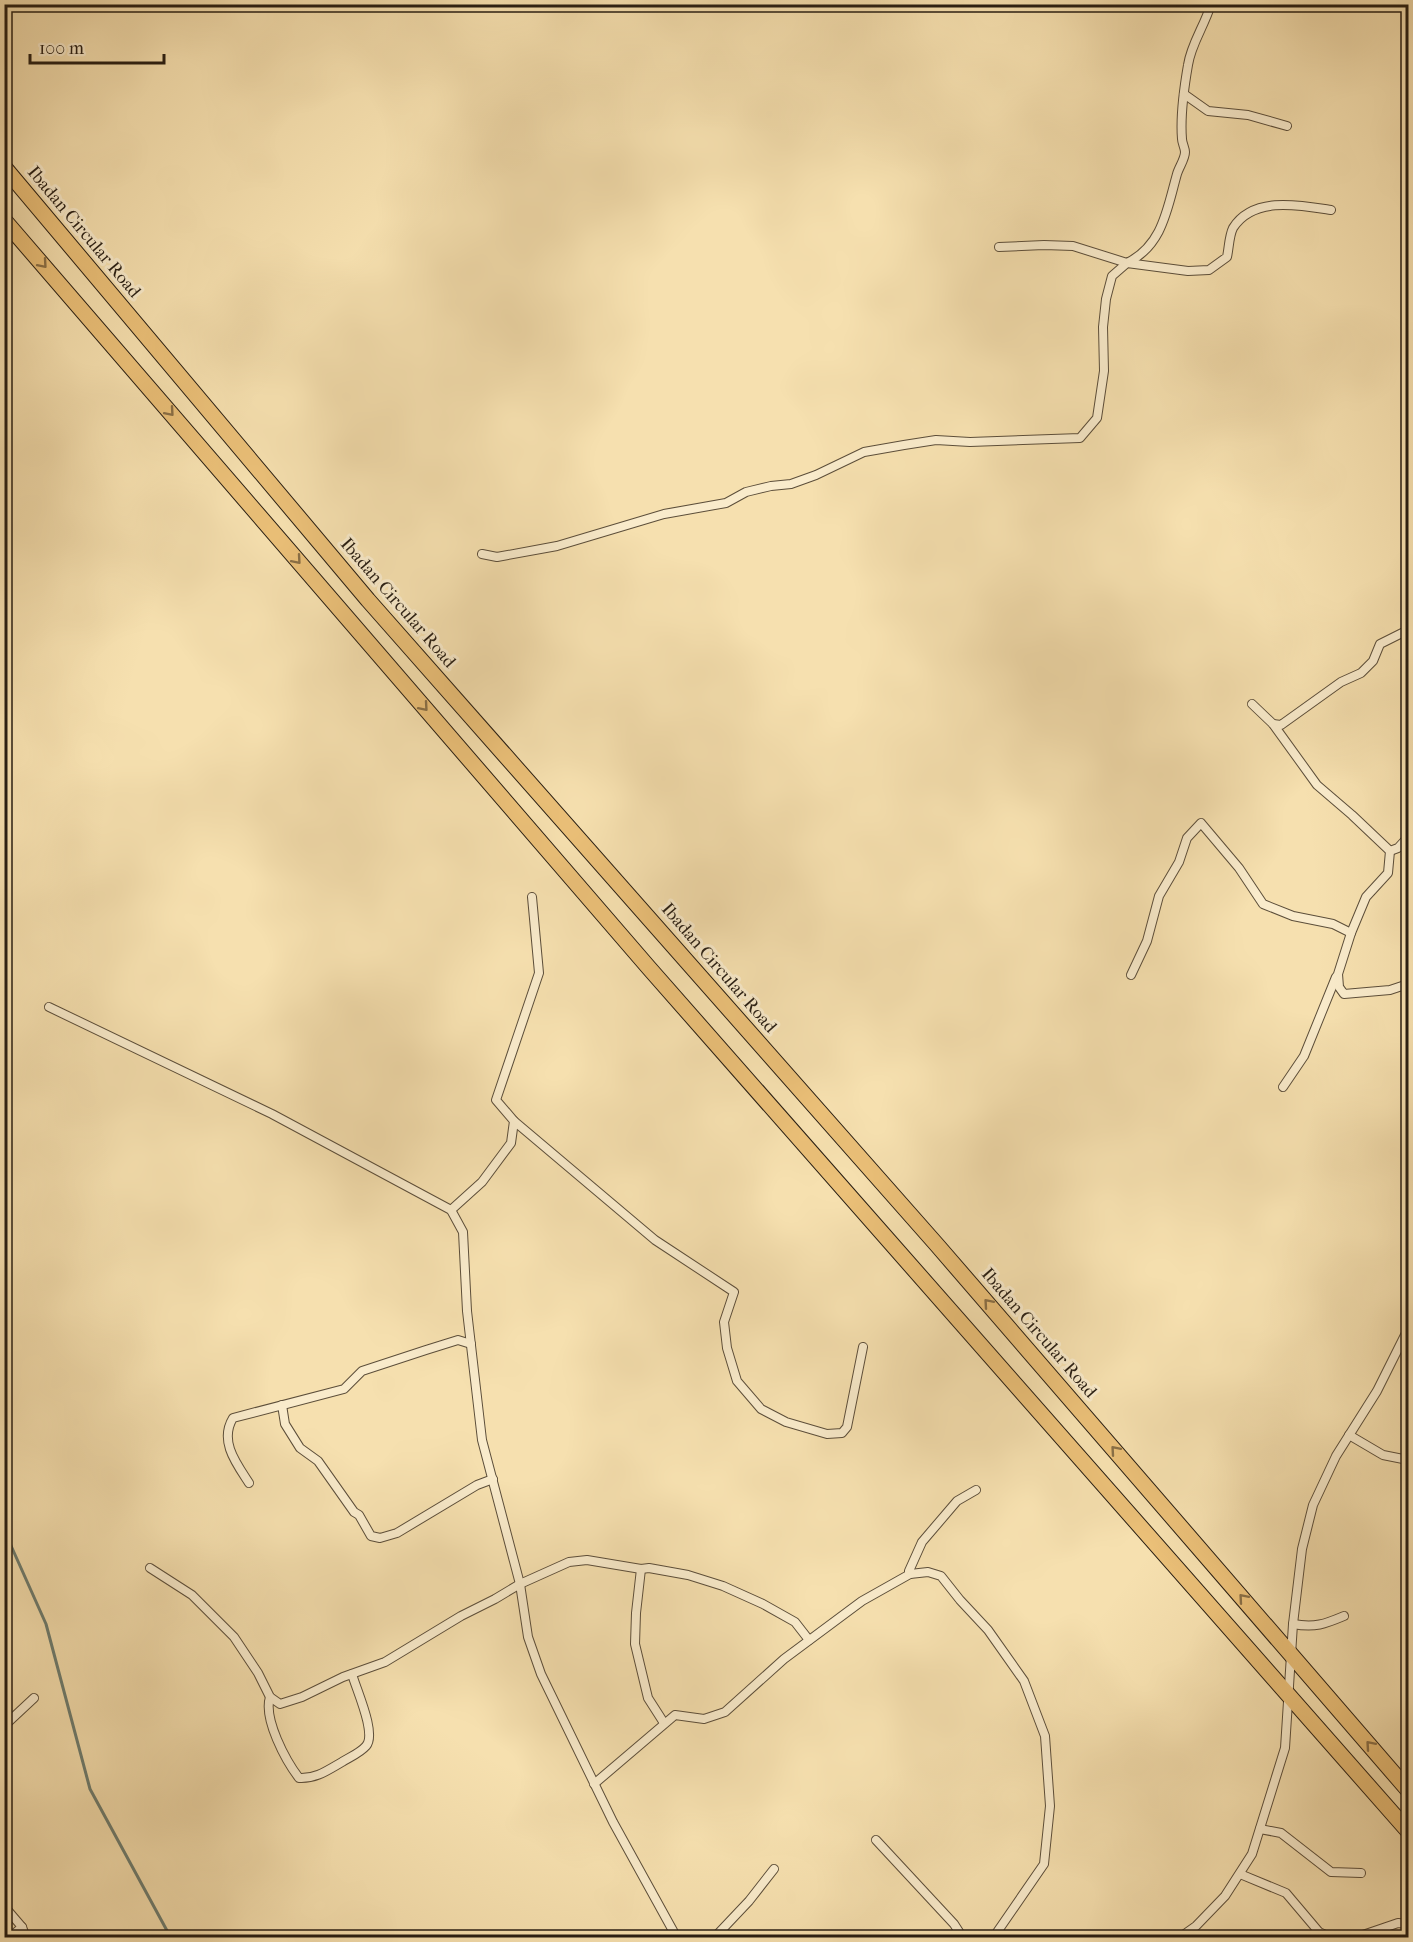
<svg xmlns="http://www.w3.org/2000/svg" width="1413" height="1942" viewBox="0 0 1413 1942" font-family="'IM FELL French Canon',serif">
	<rect width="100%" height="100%" fill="#f6e0af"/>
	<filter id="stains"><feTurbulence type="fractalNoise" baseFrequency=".00333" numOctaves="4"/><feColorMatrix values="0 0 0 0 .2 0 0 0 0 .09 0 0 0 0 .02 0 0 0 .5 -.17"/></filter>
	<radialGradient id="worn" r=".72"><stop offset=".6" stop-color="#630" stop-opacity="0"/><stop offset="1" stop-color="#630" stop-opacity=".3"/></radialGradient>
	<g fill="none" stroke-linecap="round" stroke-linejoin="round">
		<path stroke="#6e7d70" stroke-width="3" d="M4,1530L46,1624L90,1789L171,1938"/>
		<defs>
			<g id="street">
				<path d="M1184,94L1208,111L1248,115L1287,126"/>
				<path d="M999,247L1044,245L1073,246L1127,263C1163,245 1167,209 1177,174C1179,167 1185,159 1185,152C1185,148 1182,143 1182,139C1180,115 1184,88 1188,65C1191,44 1205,25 1211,4"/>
				<path d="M482,554L497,557L557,546L664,514L726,503L746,492L771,486L791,484L816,475L864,452L904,445L936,440L970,442L1080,438L1097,418L1104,371L1103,327L1106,299L1112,276L1127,263L1188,271L1209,270L1227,257C1229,248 1229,236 1233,228C1253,196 1299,205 1331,210"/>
				<path d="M1252,704L1273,724L1317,785L1352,815L1390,851L1388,873L1366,897L1351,933L1338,974L1339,987L1344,994L1390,990L1408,984"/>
				<path d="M1273,724L1281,725L1341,682L1361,673L1373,661L1380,644L1408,630"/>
				<path d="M1390,851L1398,848L1408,837"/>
				<path d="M1131,975L1147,941L1159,896L1179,862L1187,838L1201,823L1239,868L1263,904L1293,916L1333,924L1351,933"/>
				<path d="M49,1007L272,1114L451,1210L463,1232L467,1311L482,1440L520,1584L528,1637L541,1674L613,1822L677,1938"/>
				<path d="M1283,1087L1304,1056L1336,977"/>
				<path d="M514,1121L655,1240L734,1292L724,1322L727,1348L737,1381L761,1409L786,1422L827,1434L842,1433L847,1427L863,1347"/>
				<path d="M451,1210L482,1182L511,1143L514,1121L496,1100L539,973L532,897"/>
				<path d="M282,1405L285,1424L300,1448L318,1461L354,1512L359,1515L371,1536L380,1538L397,1533L477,1485L493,1479"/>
				<path d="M1349,1435L1383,1455L1408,1460"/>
				<path d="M249,1483C236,1463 219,1441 233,1418L344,1389L362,1371L426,1350L458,1340L471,1344"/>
				<path d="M150,1568L192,1595L234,1637L258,1673L270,1697L280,1704L302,1697L343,1677L385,1662L461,1616L495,1599L520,1584L569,1562L587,1560L641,1569L649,1568L688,1575L723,1586L763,1604L795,1622L809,1640"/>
				<path d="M641,1569L636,1613L635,1644L648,1698L664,1723"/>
				<path d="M910,1574L909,1571L922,1542L957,1501L976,1490"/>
				<path d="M1293,1624C1315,1628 1325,1624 1344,1616"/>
				<path d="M270,1697C263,1719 286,1761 299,1778C316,1779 328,1770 342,1762C350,1757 360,1753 366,1746C377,1734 356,1689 352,1674"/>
				<path d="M4,1726L34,1698"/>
				<path d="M594,1784L675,1715L704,1719L725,1712L784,1659L862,1601L910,1574L928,1572L941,1576L960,1600L988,1630L1024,1681L1045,1736L1050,1806L1044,1864L993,1938"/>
				<path d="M1260,1829L1281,1833L1331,1872L1361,1873"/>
				<path d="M876,1840L954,1924L963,1938"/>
				<path d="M1240,1874L1286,1893L1319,1932L1332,1938"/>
				<path d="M4,1906L22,1927L26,1938"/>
				<path d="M9,1938L22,1927"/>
				<path d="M714,1938L749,1901L774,1869"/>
				<path d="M1179,1938L1196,1926L1225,1896L1252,1854L1285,1748L1293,1624L1302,1549L1313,1505L1336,1456L1377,1391L1408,1329"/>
				<path d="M1354,1938L1398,1923L1408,1924"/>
			</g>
			<g id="highway">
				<path d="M4,167L368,600L937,1245L1408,1790"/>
				<path d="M4,220L649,968L1408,1831"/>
			</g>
		</defs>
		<use href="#street" stroke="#5c4e3a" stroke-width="10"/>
		<use href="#highway" stroke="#281e13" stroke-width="17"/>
		<use href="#street" stroke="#f9ebcb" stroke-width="8"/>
		<use href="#highway" stroke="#ebc078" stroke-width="15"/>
	</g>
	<defs><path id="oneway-chevron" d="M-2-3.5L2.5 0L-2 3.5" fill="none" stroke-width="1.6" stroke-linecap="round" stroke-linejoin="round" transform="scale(1.5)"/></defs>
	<g stroke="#8a6f46">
		<use href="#oneway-chevron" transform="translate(43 264) rotate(49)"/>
		<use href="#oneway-chevron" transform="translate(170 412) rotate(49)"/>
		<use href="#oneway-chevron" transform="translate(297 560) rotate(49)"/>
		<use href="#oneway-chevron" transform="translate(424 707) rotate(49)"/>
		<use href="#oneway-chevron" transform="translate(988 1303) rotate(-131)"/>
		<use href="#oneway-chevron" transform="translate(1115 1450) rotate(-131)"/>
		<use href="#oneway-chevron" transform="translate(1243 1598) rotate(-131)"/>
		<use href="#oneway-chevron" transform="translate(1370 1745) rotate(-131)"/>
	</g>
	<g text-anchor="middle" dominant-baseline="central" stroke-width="6" stroke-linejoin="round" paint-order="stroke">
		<g font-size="18" fill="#281e13" stroke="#f9ebcb">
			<text transform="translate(84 232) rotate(50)">Ibadan Circular Road</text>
			<text transform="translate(398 603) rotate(49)">Ibadan Circular Road</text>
			<text transform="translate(719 968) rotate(49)">Ibadan Circular Road</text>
			<text transform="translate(1039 1333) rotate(49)">Ibadan Circular Road</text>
		</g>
	</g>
	<rect width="1413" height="1942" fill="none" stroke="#f6e0af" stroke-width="24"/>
	<rect x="6" y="6" width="1401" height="1930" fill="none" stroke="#281e13" stroke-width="3"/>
	<rect x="12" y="12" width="1389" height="1918" fill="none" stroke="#281e13" stroke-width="1.5"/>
	<path d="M30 54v9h134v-9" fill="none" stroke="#281e13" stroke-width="3"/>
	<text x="39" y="54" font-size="18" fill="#281e13" stroke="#f9ebcb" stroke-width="4.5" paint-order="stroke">100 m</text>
	<rect width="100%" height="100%" filter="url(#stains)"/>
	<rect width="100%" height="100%" fill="url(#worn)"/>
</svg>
